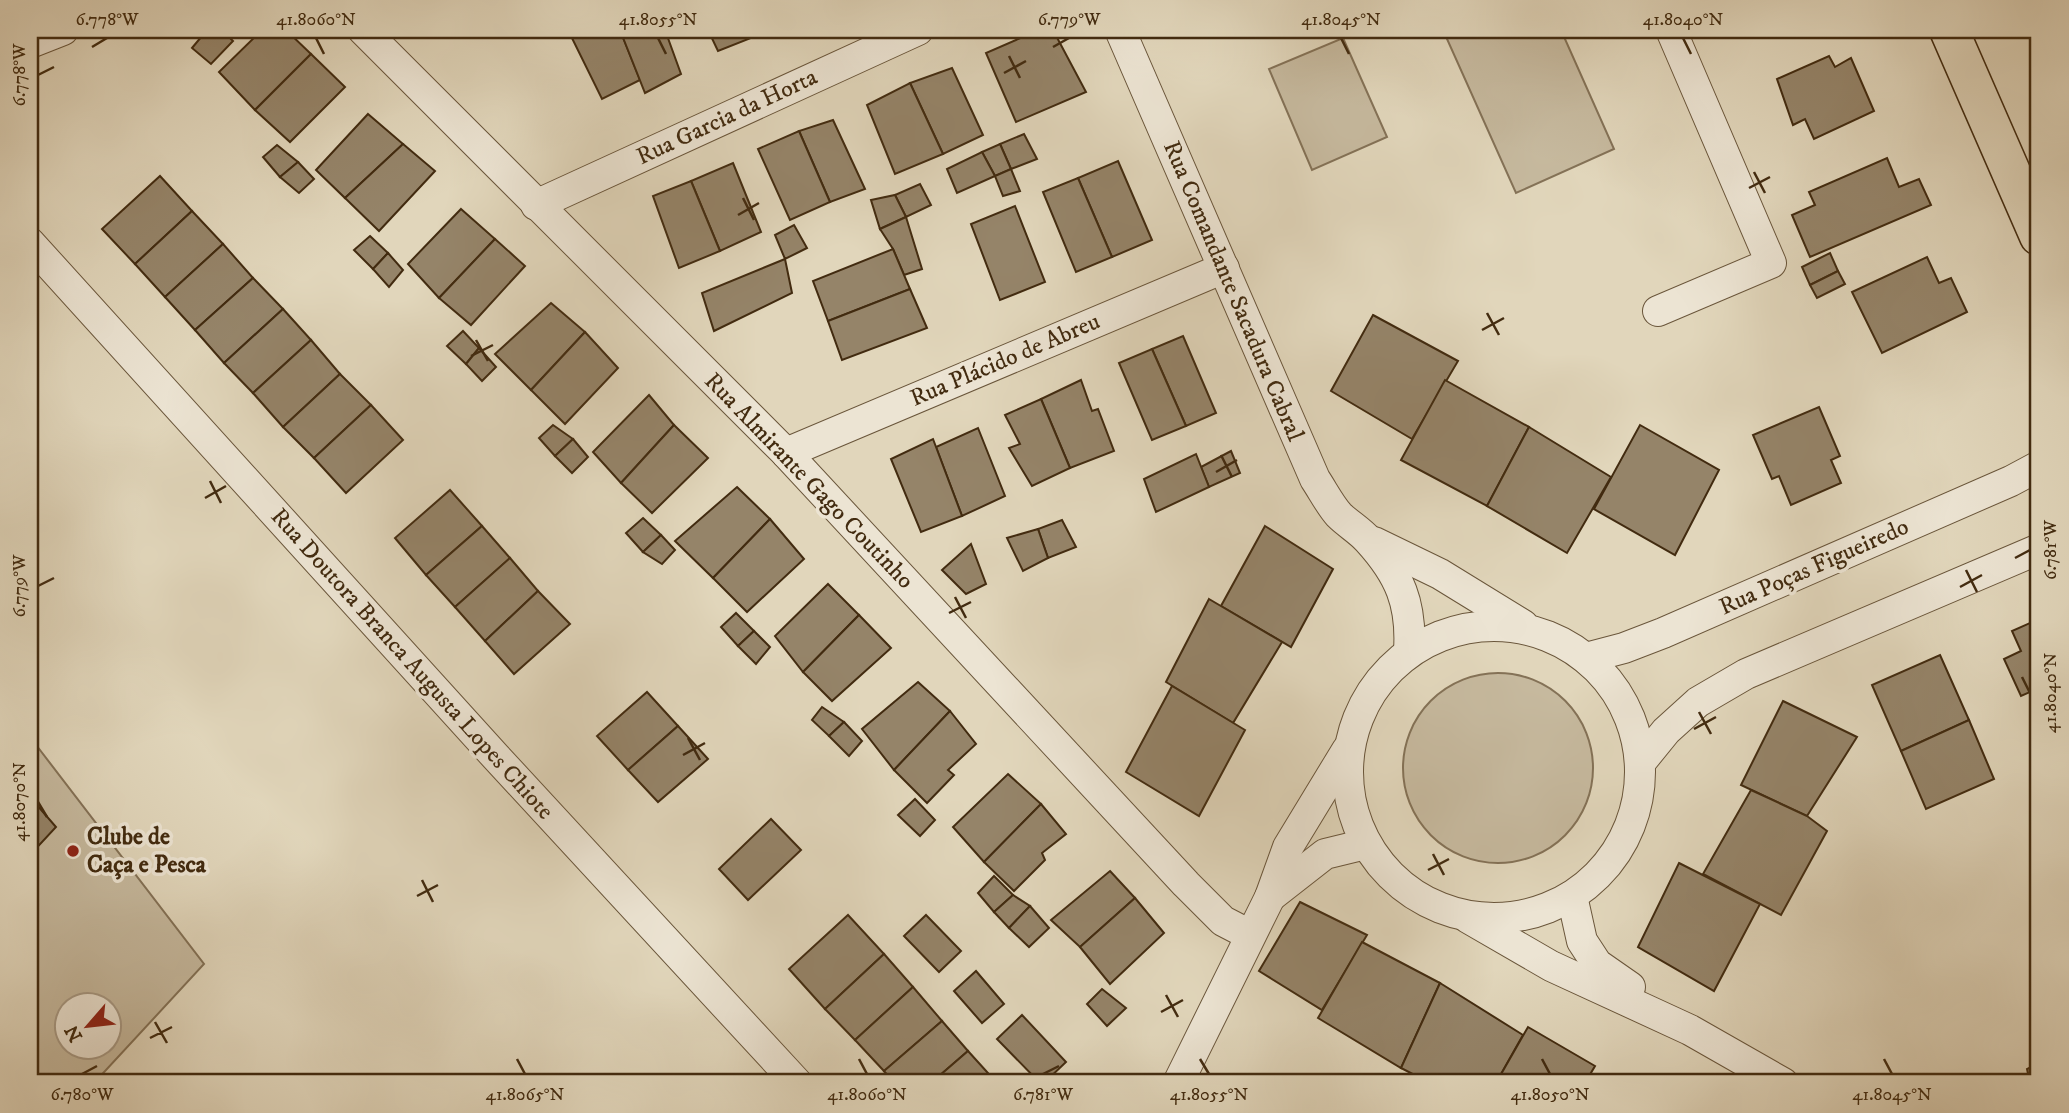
<svg xmlns="http://www.w3.org/2000/svg" width="2069" height="1113" viewBox="0 0 2069 1113" font-family="'IM FELL DW Pica',serif">
	<rect width="100%" height="100%" fill="#e1d6bb"/>
	<filter id="stains"><feTurbulence type="fractalNoise" baseFrequency=".00286" numOctaves="4"/><feColorMatrix values="0 0 0 0 .2 0 0 0 0 .09 0 0 0 0 .02 0 0 0 .5 -.17"/></filter>
	<radialGradient id="worn" r=".72"><stop offset=".6" stop-color="#630" stop-opacity="0"/><stop offset="1" stop-color="#630" stop-opacity=".3"/></radialGradient>
	<g fill="#c6b99e" stroke="#847257" stroke-width="2" fill-rule="evenodd">
		<path d="M1443,30H1561L1614,149L1516,193Z"/>
		<path d="M1343,38L1387,137L1312,170L1269,69Z"/>
		<circle cx="1498" cy="768" r="95"/>
		<path d="M30,737L204,964L94,1083H30ZM66,1004H108V1046H66Z"/>
	</g>
	<g fill="#958469" stroke="#422b10" stroke-width="2">
		<path d="M207,30H222L233,41L211,64L192,48Z"/>
		<path d="M262,30H286L311,54L255,110L219,72Z"/>
		<path d="M568,30H620L640,80L602,99Z"/>
		<path d="M620,30H665L681,74L645,93Z"/>
		<path d="M708,30H754L756,36L718,51Z"/>
		<path d="M1039,30H1053L1086,92L1016,122L986,53Z"/>
		<path d="M311,54L345,87L290,142L255,110Z"/>
		<path d="M1829,56L1835,67L1851,58L1874,111L1814,139L1805,119L1793,125L1777,79Z"/>
		<path d="M952,68L983,135L943,154L910,83Z"/>
		<path d="M910,83L943,154L895,174L867,105Z"/>
		<path d="M368,114L403,144L345,198L316,170Z"/>
		<path d="M833,120L865,189L830,202L799,131Z"/>
		<path d="M799,131L830,202L790,220L758,149Z"/>
		<path d="M1024,134L1037,159L1011,169L1000,144Z"/>
		<path d="M403,144L435,171L379,231L345,198Z"/>
		<path d="M1000,144L1011,169L995,176L982,152Z"/>
		<path d="M277,145L298,162L280,177L263,157Z"/>
		<path d="M982,152L995,176L957,193L947,169Z"/>
		<path d="M1887,158L1899,187L1919,179L1931,205L1810,257L1792,215L1815,205L1809,192Z"/>
		<path d="M1118,161L1152,240L1112,257L1078,178Z"/>
		<path d="M298,162L314,179L299,193L280,177Z"/>
		<path d="M733,163L761,232L720,251L691,181Z"/>
		<path d="M1011,169L1020,191L1003,196L995,176Z"/>
		<path d="M160,176L192,211L135,264L102,229Z"/>
		<path d="M1078,178L1112,257L1076,272L1043,192Z"/>
		<path d="M691,181L720,251L679,268L653,196Z"/>
		<path d="M920,184L931,205L906,217L895,195Z"/>
		<path d="M895,195L906,217L880,229L871,200Z"/>
		<path d="M1015,206L1045,282L1000,300L971,224Z"/>
		<path d="M461,209L495,239L439,298L408,264Z"/>
		<path d="M192,211L223,244L165,297L135,264Z"/>
		<path d="M906,217L922,269L904,275L893,249L880,229Z"/>
		<path d="M794,225L807,248L785,259L775,235Z"/>
		<path d="M370,236L388,253L373,269L354,250Z"/>
		<path d="M495,239L525,266L471,325L439,298Z"/>
		<path d="M223,244L253,278L195,330L165,297Z"/>
		<path d="M893,249L910,289L828,321L813,281Z"/>
		<path d="M388,253L403,270L389,287L373,269Z"/>
		<path d="M1830,253L1838,271L1810,285L1802,267Z"/>
		<path d="M1927,257L1939,283L1951,278L1967,312L1882,353L1852,292Z"/>
		<path d="M785,259L792,293L714,331L702,293Z"/>
		<path d="M1838,271L1845,284L1817,298L1810,285Z"/>
		<path d="M253,278L283,309L224,363L195,330Z"/>
		<path d="M910,289L927,328L842,360L828,321Z"/>
		<path d="M551,303L585,332L531,390L495,354Z"/>
		<path d="M283,309L311,340L253,393L224,363Z"/>
		<path d="M1373,315L1458,361L1412,439L1331,391Z"/>
		<path d="M463,331L479,348L466,364L447,346Z"/>
		<path d="M585,332L618,368L565,424L531,390Z"/>
		<path d="M1183,336L1216,413L1186,426L1152,349Z"/>
		<path d="M311,340L340,374L283,427L253,393Z"/>
		<path d="M479,348L496,367L482,381L466,364Z"/>
		<path d="M1152,349L1186,426L1152,440L1119,363Z"/>
		<path d="M340,374L371,405L314,458L283,427Z"/>
		<path d="M1081,380L1092,411L1098,409L1114,451L1070,468L1041,399Z"/>
		<path d="M1445,380L1529,427L1487,506L1401,460Z"/>
		<path d="M649,395L674,425L621,483L593,452Z"/>
		<path d="M1041,399L1070,468L1032,486L1009,448L1020,444L1005,415Z"/>
		<path d="M371,405L403,440L346,493L314,458Z"/>
		<path d="M1819,407L1840,456L1831,460L1841,483L1791,505L1779,476L1772,479L1753,435Z"/>
		<path d="M553,425L573,439L555,456L539,438Z"/>
		<path d="M674,425L708,458L652,513L621,483Z"/>
		<path d="M1640,425L1719,470L1675,555L1594,509Z"/>
		<path d="M1529,427L1611,477L1567,553L1487,506Z"/>
		<path d="M978,428L1005,496L962,516L936,447Z"/>
		<path d="M573,439L588,457L572,473L555,456Z"/>
		<path d="M933,439L962,516L921,532L891,459Z"/>
		<path d="M1231,451L1240,473L1209,487L1201,467Z"/>
		<path d="M1196,454L1209,487L1156,512L1144,479Z"/>
		<path d="M737,487L770,519L713,578L675,541Z"/>
		<path d="M450,490L482,526L426,575L395,538Z"/>
		<path d="M643,518L661,535L643,552L626,533Z"/>
		<path d="M770,519L804,559L747,612L713,578Z"/>
		<path d="M1062,520L1076,547L1048,558L1038,529Z"/>
		<path d="M482,526L510,558L455,607L426,575Z"/>
		<path d="M1265,526L1333,569L1291,647L1221,606Z"/>
		<path d="M1038,529L1048,558L1023,571L1007,538Z"/>
		<path d="M661,535L675,550L662,564L643,552Z"/>
		<path d="M971,544L986,584L966,594L942,570Z"/>
		<path d="M510,558L538,591L485,641L455,607Z"/>
		<path d="M828,584L859,615L803,672L775,636Z"/>
		<path d="M538,591L570,624L514,674L485,641Z"/>
		<path d="M1209,599L1282,642L1233,723L1166,682Z"/>
		<path d="M736,613L754,631L738,646L721,627Z"/>
		<path d="M859,615L891,648L832,701L803,672Z"/>
		<path d="M2039,619V688L2021,696L2004,659L2021,651L2012,631Z"/>
		<path d="M754,631L770,647L756,664L738,646Z"/>
		<path d="M1940,655L1969,720L1901,751L1872,685Z"/>
		<path d="M918,682L950,711L894,770L862,729Z"/>
		<path d="M1172,686L1245,730L1199,816L1126,772Z"/>
		<path d="M647,692L678,726L628,770L597,736Z"/>
		<path d="M1783,701L1857,737L1807,816L1741,785Z"/>
		<path d="M822,707L844,722L829,736L812,720Z"/>
		<path d="M950,711L976,744L948,770L954,775L927,803L894,770Z"/>
		<path d="M1969,720L1994,779L1926,809L1901,751Z"/>
		<path d="M844,722L862,741L849,756L829,736Z"/>
		<path d="M678,726L708,759L658,802L628,770Z"/>
		<path d="M1008,774L1041,804L984,862L953,827Z"/>
		<path d="M1751,790L1807,816L1827,831L1781,915L1703,874Z"/>
		<path d="M30,797L56,827L30,855Z"/>
		<path d="M915,799L935,820L920,836L898,815Z"/>
		<path d="M1041,804L1066,834L1042,853L1045,860L1014,891L984,862Z"/>
		<path d="M771,819L801,850L748,900L719,869Z"/>
		<path d="M1679,863L1760,904L1714,991L1638,947Z"/>
		<path d="M1110,871L1135,898L1080,947L1051,920Z"/>
		<path d="M994,876L1013,895L994,912L978,893Z"/>
		<path d="M1013,895L1030,906L1009,928L994,912Z"/>
		<path d="M1135,898L1164,933L1110,984L1080,947Z"/>
		<path d="M1300,902L1367,935L1322,1010L1259,971Z"/>
		<path d="M1030,906L1049,928L1029,947L1009,928Z"/>
		<path d="M848,915L884,954L825,1009L789,969Z"/>
		<path d="M926,915L961,951L939,972L904,936Z"/>
		<path d="M1362,942L1440,983L1401,1068L1318,1018Z"/>
		<path d="M884,954L913,987L855,1040L825,1009Z"/>
		<path d="M976,971L1004,1004L982,1023L954,991Z"/>
		<path d="M1440,983L1523,1035L1496,1083H1430L1401,1068Z"/>
		<path d="M913,987L942,1021L884,1071L855,1040Z"/>
		<path d="M1102,989L1126,1008L1107,1026L1087,1004Z"/>
		<path d="M1022,1015L1066,1062L1044,1083H1040L997,1039Z"/>
		<path d="M942,1021L968,1051L931,1083H894L884,1071Z"/>
		<path d="M1528,1027L1595,1066L1585,1083H1496Z"/>
		<path d="M968,1051L997,1083H931Z"/>
		<path d="M2039,1063V1083H2030L2027,1069Z"/>
	</g>
	<g fill="none" stroke-linecap="round" stroke-linejoin="round">
		<defs>
			<g id="minor">
				<path d="M363,30L786,453L1186,884L1223,921L1250,935"/>
				<path d="M1120,30L1315,479C1323,491 1330,505 1339,515C1348,524 1359,530 1368,540C1400,575 1412,604 1409,651"/>
				<path d="M30,43L63,30"/>
				<path d="M536,205L918,30"/>
				<path d="M30,243L496,757L797,1083"/>
				<path d="M1658,311L1771,263L1671,30"/>
				<path d="M786,453L1224,268"/>
				<path d="M1374,542L1440,574L1523,625"/>
				<circle cx="1494" cy="772" r="146"/>
				<path d="M1586,658L1624,648L1663,633L2011,481L2039,466"/>
				<path d="M1640,763L1666,731L1698,702L1746,674L2039,549"/>
				<path d="M1572,896L1582,941L1597,964L1630,987"/>
				<path d="M1270,897L1325,854L1366,844"/>
				<path d="M1468,918L1551,966L1690,1030L1783,1083"/>
				<path d="M1178,1083L1270,897L1288,847L1347,750"/>
			</g>
			<path id="primary" d="M1949,30L2039,236"/>
		</defs>
		<use href="#minor" stroke="#6a563b" stroke-width="32"/>
		<use href="#primary" stroke="#422b10" stroke-width="41"/>
		<use href="#minor" stroke="#ece4d3" stroke-width="30"/>
		<use href="#primary" stroke="#e1d6bb" stroke-width="38"/>
	</g>
	<path fill="none" stroke="#422b10" stroke-width="2.5" d="M316,38L324,54M658,38L666,54M1341,38L1349,54M1683,38L1691,54M92,47L107,38M1053,47L1069,38M1009,56L1020,78M1004,73L1026,61M38,75L54,67M1754,172L1765,193M1749,188L1770,177M743,198L754,220M738,215L759,203M1487,313L1499,335M1482,330L1504,318M476,340L488,361M471,356L493,345M1221,455L1232,477M1216,472L1237,460M210,481L221,503M205,498L226,486M2015,558L2030,550M1966,570L1977,592M38,586L54,578M1960,587L1982,575M955,597L966,618M949,613L971,602M2022,677L2030,693M1699,712L1711,734M1694,729L1716,717M688,738L700,760M683,755L705,743M38,802L47,817M1433,854L1444,875M1428,870L1449,859M422,880L433,902M417,896L438,885M1166,995L1178,1017M1161,1012L1183,1000M155,1022L167,1043M150,1038L172,1027M517,1059L525,1074M859,1059L867,1074M1200,1059L1209,1074M1542,1059L1550,1074M1884,1059L1892,1074M82,1074L97,1066M1043,1074L1059,1066"/>
	<circle fill="#8f2418" stroke="#ece4d3" stroke-width="2.5" cx="73" cy="851" r="7"/>
	<g text-anchor="middle" dominant-baseline="central" stroke-width="7" stroke-linejoin="round" paint-order="stroke">
		<g font-size="24" fill="#422b10" stroke="#ece4d3">
			<text transform="translate(727 117) rotate(-25)">Rua Garcia da Horta</text>
			<text transform="translate(1233 291) rotate(67)">Rua Comandante Sacadura Cabral</text>
			<text transform="translate(1005 360) rotate(-23)">Rua Plácido de Abreu</text>
			<text transform="translate(809 481) rotate(46)">Rua Almirante Gago Coutinho</text>
			<text transform="translate(1814 567) rotate(-24)">Rua Poças Figueiredo</text>
			<text transform="translate(412 664) rotate(48)">Rua Doutora Branca Augusta Lopes Chiote</text>
		</g>
		<g font-size="24" font-weight="bold" fill="#422b10" stroke="#ece4d3" text-anchor="start">
			<text x="87" y="837">Clube de<tspan x="87" dy="28">Caça e Pesca</tspan></text>
		</g>
	</g>
	<rect width="2069" height="1113" fill="none" stroke="#e1d6bb" stroke-width="77"/>
	<g transform="translate(88 1026) rotate(242)"><circle r="33" fill="#ece4d3" stroke="#a89a85" stroke-width="2"/>
	<path d="M0-5L12 26L0 18L-12 26Z" fill="#8f2418"/>
	<text y="-10" font-size="19" font-weight="bold" text-anchor="middle" fill="#422b10">N</text>
	</g>
	<rect x="38" y="38" width="1992" height="1036" fill="none" stroke="#422b10" stroke-width="2.5"/>
	<g font-size="18" text-anchor="middle" fill="#422b10">
		<text x="107" y="25">6.778°W</text>
		<text x="316" y="25">41.8060°N</text>
		<text x="658" y="25">41.8055°N</text>
		<text x="1069" y="25">6.779°W</text>
		<text x="1341" y="25">41.8045°N</text>
		<text x="1683" y="25">41.8040°N</text>
		<text transform="translate(19 75) rotate(-90)" y="6">6.778°W</text>
		<text transform="translate(2050 550) rotate(-90)" y="6">6.781°W</text>
		<text transform="translate(19 586) rotate(-90)" y="6">6.779°W</text>
		<text transform="translate(2050 693) rotate(-90)" y="6">41.8040°N</text>
		<text transform="translate(19 802) rotate(-90)" y="6">41.8070°N</text>
		<text x="82" y="1100">6.780°W</text>
		<text x="525" y="1100">41.8065°N</text>
		<text x="867" y="1100">41.8060°N</text>
		<text x="1043" y="1100">6.781°W</text>
		<text x="1209" y="1100">41.8055°N</text>
		<text x="1550" y="1100">41.8050°N</text>
		<text x="1892" y="1100">41.8045°N</text>
	</g>
	<rect width="100%" height="100%" filter="url(#stains)"/>
	<rect width="100%" height="100%" fill="url(#worn)"/>
</svg>
